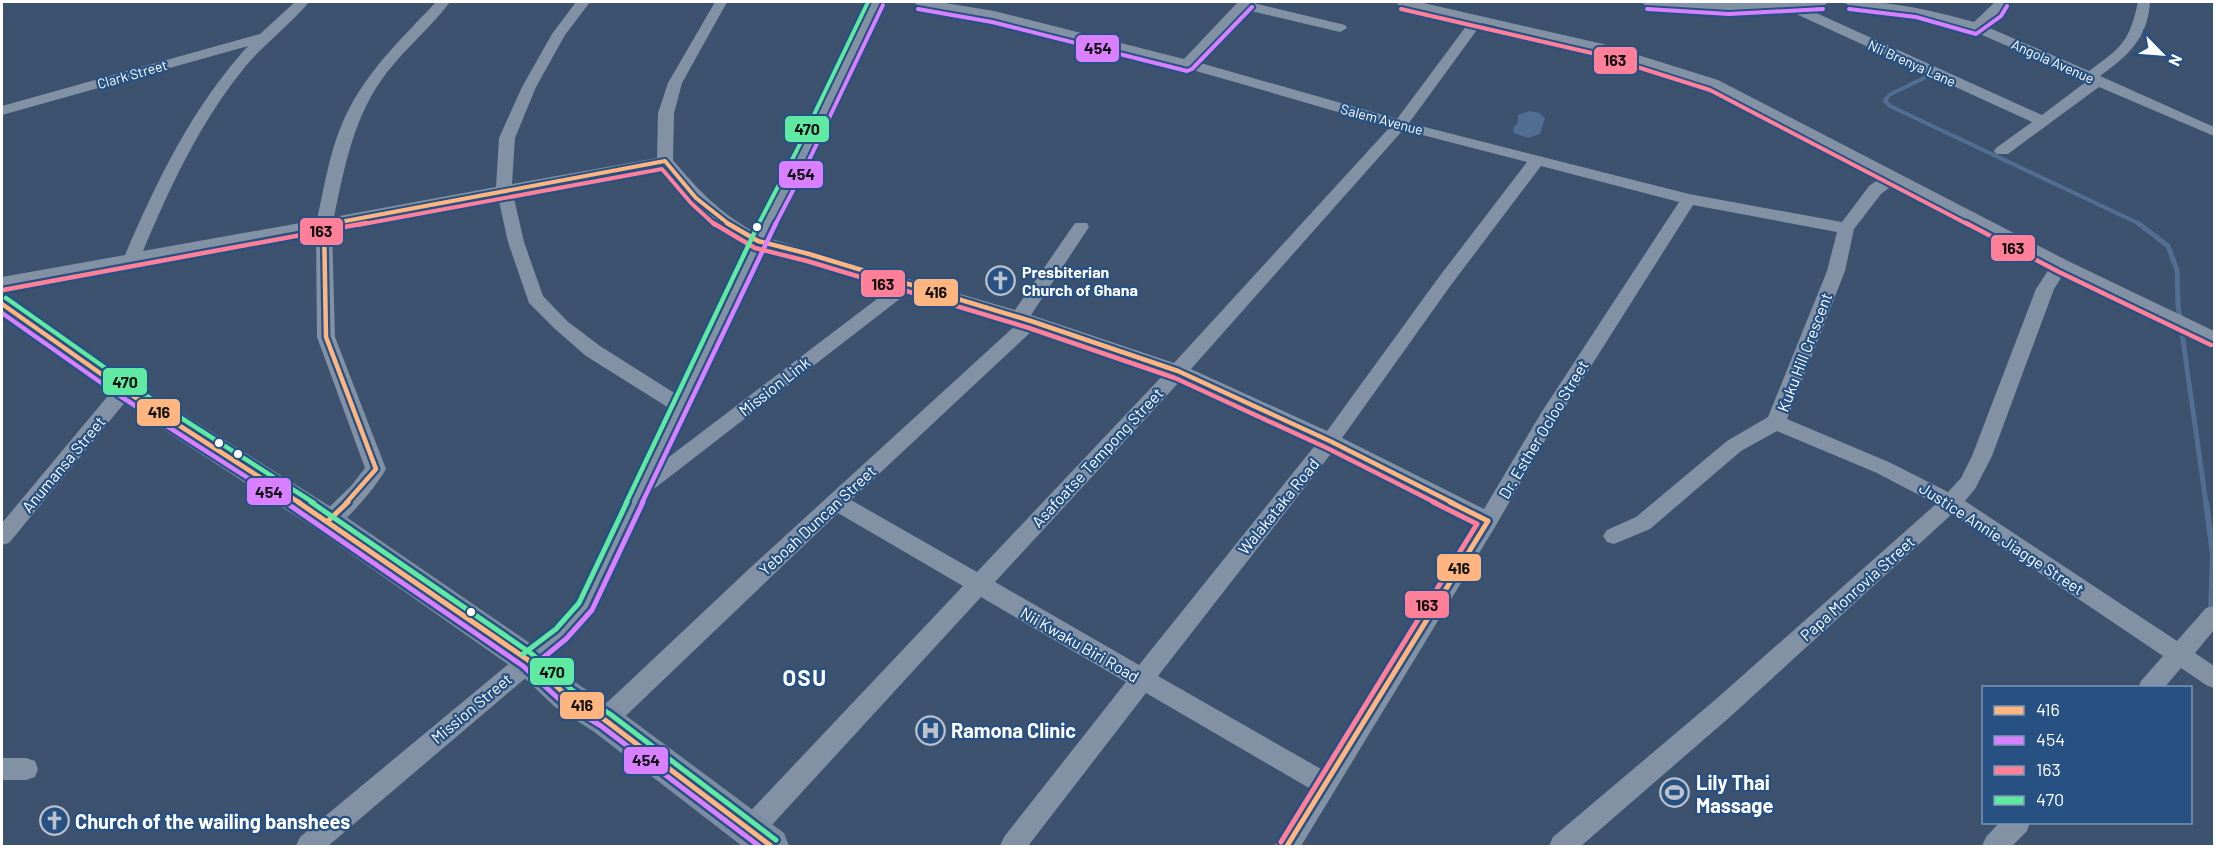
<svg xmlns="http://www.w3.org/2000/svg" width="2216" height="848" viewBox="0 0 2216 848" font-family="Barlow,sans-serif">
	<rect width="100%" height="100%" fill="#3c526e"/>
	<path fill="#526e92" d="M1529,111L1539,113L1545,118L1540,134L1528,138L1514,133L1513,128L1518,123V115Z"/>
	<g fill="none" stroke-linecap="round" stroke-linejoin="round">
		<path stroke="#526e92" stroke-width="4" d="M1924,78L1889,95L1885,101L1890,106L2142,225"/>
		<path stroke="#526e92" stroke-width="5" d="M2138,223L2168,246L2177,270L2178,305L2206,503"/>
		<path stroke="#526e92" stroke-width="6" d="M2206,502L2213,555L2211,609L2208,612"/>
		<g fill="#8292a4" fill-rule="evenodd">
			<path d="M295,2H309C291,24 264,44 245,67C200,122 170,187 143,251L317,220C325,183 331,143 349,109C370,68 405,35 436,2H450C431,27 407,47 388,71C354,114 345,165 334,217L496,187L499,138L522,87L552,34L576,2H590L565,35L536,87L515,138L512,184L657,158L658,113L668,83L715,2H727L682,83L674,113L673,160C700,192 718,211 754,232L796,153L869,2H882L812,153L768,238L1015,310L1075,223H1087L1089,227L1031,315L1174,363L1390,127C1234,82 1079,34 919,6L913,2H939L994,11L1184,59L1238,2H1253V3L1345,25L1347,28L1340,32L1247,10L1197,62L1397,119L1470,21L1398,5L1397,2H1419L1603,44L1718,80L2068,261L2214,331V344L2064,273L2054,289L1992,456L1975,489L1965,501L2177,641L2206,608L2214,606V630L2195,653L2214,666V688L2206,685L2181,668L2164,688H2138L2141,681L2163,656L1952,514L1731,716L1581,846H1549L1553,837L1715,700L1936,504L1877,473L1777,431L1741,451L1650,529L1614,544L1607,542L1603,536L1607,530L1636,517L1727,441L1768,417L1827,271L1837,232L1693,205L1555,423L1495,527L1301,846H1274L1309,788L1146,693L1028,846H1000L1004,837L1126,682L981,597L759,839L750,842L741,839L737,830L741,821L963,586L838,513L613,728L605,731L597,728L593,720L597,712L750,568L1017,324L910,291L650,492L593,614L569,641L328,846H296L300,837L553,627L577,601L669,408L586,356L555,329L529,303L508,242L498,197L332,227L335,337L386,469C378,484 349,519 335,527C330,530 326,529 321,527L318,521L321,515L351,486L365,468L317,337L316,231L2,289V277L125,255C157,180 193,106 248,46L2,115V106L260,34ZM1482,23L1593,50L1708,86L1882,177L1869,186L1842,222L1689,194L1409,123ZM1403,130L1527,162L1439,277L1327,431L1191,369ZM661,166L690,202L715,224L749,243L676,394L600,346L567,321L543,296L524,242L513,194ZM1541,166L1679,202L1541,413L1484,509L1342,438L1451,285ZM1894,184L2051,266L2036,289L1972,456L1961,478L1948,492L1891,463L1787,419L1845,271L1854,229L1881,194ZM763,248L894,286L665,460L687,413L692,407L690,405ZM1034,329L1165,373L977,572L851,500ZM1181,380L1317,443L1139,665L995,582ZM1333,451L1475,524L1321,769L1158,676Z"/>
			<path d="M1640,2H1829L1823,6L1803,7L2042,115L2087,81L1971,30L1917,14L1850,6L1843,2C1888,0 1931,10 1974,22L1995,2H2007L2001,13L1985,26L2089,71C2122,47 2129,42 2138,2H2150C2148,38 2128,56 2100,76L2214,127V136L2099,87L2008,154H1996L1994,151L1996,148L2032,122L1783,8L1729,11L1647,6Z"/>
			<path d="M124,383L131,385L134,390L131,395L9,543L2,545V523L117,385Z"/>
			<path d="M2,758H26L35,761L38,769L35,777L26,780H2Z"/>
			<path d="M2000,822H2030L2027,831L2012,846H1982L1986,837Z"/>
		</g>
		<path fill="#7d8da1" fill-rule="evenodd" d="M2,295L11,298L134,383L339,512L540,650L579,685L617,709L784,833L789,846H742L593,731L555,707L516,670L317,530L114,397L2,316Z"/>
		<defs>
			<path id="bus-1-far2" d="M324,225L665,161L696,198L730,225"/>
			<g id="bus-1-far1">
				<path d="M327,223L324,224L326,337L376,469L346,503"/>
				<path d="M727,223L758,241L809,254L1031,321L1178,371L1330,441L1453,503"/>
				<path d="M2,304L124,390L300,503"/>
			</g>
			<g id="bus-1">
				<path d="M298,502L528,660L567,696L605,720L771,846"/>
				<path d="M328,521L348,502"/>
				<path d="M1287,846L1488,521L1450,502"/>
			</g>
			<g id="bus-2-far2">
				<path d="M918,9L992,22L1187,71L1192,69L1252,7"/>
				<path d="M1647,9L1729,14L1823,9"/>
				<path d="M1849,9L1916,17L1976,34L2001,16L2007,6"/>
				<path d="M775,225L811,156L883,5"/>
			</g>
			<g id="bus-2-far1">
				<path d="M2,313L120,396L287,503"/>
				<path d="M642,503L776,223"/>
			</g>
			<g id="bus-2">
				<path d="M285,502L523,666L562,702L601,726L759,846"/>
				<path d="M533,666L566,639L592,610L643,502"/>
			</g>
			<g id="bus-3-far2">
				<path d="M1401,9L1596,54L1710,90L1969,225"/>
				<path d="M358,225L662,169L691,203L715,225"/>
			</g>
			<g id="bus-3-far1">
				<path d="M713,223L755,248L807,261L1029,328L1175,378L1327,448L1436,503"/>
				<path d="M1966,223L2059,272L2211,345"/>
				<path d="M3,290L366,223"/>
			</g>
			<path id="bus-3" d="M1281,842L1477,524L1433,502"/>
			<path id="bus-4-far2" d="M758,225L797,150L868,2"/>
			<g id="bus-4-far1">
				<path d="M6,298L128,384L314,503"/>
				<path d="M626,503L759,223"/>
			</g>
			<g id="bus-4">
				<path d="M311,502L532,654L572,690L610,714L776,840"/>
				<path d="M523,654L556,629L579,603L627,502"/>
			</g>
		</defs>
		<use href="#bus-1-far2" stroke="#275083" stroke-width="8"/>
		<use href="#bus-1-far1" stroke="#275083" stroke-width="9"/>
		<use href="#bus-1" stroke="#275083" stroke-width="10"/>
		<use href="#bus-2-far2" stroke="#275083" stroke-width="8"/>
		<use href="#bus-2-far1" stroke="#275083" stroke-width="9"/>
		<use href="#bus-2" stroke="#275083" stroke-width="10"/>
		<use href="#bus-3-far2" stroke="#275083" stroke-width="8"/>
		<use href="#bus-3-far1" stroke="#275083" stroke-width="9"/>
		<use href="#bus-3" stroke="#275083" stroke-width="10"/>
		<use href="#bus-4-far2" stroke="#275083" stroke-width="8"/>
		<use href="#bus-4-far1" stroke="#275083" stroke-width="9"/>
		<use href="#bus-4" stroke="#275083" stroke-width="10"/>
		<use href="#bus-1-far2" stroke="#ffb580" stroke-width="4"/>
		<use href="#bus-1-far1" stroke="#ffb580" stroke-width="4.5"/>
		<use href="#bus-1" stroke="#ffb580" stroke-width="5"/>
		<use href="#bus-2-far2" stroke="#d880ff" stroke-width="4"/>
		<use href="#bus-2-far1" stroke="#d880ff" stroke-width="4.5"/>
		<use href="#bus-2" stroke="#d880ff" stroke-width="5"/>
		<use href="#bus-3-far2" stroke="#ff8098" stroke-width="4"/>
		<use href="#bus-3-far1" stroke="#ff8098" stroke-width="4.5"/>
		<use href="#bus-3" stroke="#ff8098" stroke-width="5"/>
		<use href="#bus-4-far2" stroke="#60e9a3" stroke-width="4"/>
		<use href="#bus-4-far1" stroke="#60e9a3" stroke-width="4.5"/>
		<use href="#bus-4" stroke="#60e9a3" stroke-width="5"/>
	</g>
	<defs>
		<symbol id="church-ring" viewBox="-11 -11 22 22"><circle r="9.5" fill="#275083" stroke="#bbc2cc" stroke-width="1.5"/><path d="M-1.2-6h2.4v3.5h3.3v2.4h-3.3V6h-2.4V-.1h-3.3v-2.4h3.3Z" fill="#bbc2cc"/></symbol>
		<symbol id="hospital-ring" viewBox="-11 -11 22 22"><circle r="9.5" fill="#275083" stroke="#bbc2cc" stroke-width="1.5"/><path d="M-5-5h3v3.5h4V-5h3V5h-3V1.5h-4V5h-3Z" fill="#bbc2cc"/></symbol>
		<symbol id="stadium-ring" viewBox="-11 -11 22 22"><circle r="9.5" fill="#275083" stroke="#bbc2cc" stroke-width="1.5"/><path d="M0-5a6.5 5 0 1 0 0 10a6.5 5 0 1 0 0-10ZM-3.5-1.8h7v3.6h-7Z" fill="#bbc2cc"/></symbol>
	</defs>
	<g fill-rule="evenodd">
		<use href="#church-ring" x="984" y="264" width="33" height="33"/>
		<use href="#hospital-ring" x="914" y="714" width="33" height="33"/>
		<use href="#stadium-ring" x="1658" y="776" width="33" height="33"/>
		<use href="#church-ring" x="38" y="804" width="33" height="33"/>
	</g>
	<g fill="#fff" stroke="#275083" stroke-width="2">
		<circle cx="757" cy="227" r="5"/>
		<circle cx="219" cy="443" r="5"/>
		<circle cx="238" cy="454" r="5"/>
		<circle cx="471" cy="612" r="5"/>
	</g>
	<g text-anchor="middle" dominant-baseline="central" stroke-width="4.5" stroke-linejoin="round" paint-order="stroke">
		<g font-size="14" fill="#fff" stroke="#275083">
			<text transform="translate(2053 61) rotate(24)">Angola Avenue</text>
			<text transform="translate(1912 63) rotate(24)">Nii Brenya Lane</text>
			<text transform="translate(132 74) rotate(-16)">Clark Street</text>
			<text transform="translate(1382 119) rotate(15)">Salem Avenue</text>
		</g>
		<g font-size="16" font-weight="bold" fill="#fff" stroke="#275083" text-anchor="start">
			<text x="1022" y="271">Presbiterian<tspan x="1022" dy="18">Church of Ghana</tspan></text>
		</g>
		<g font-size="16" fill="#fff" stroke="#275083">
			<text transform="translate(1804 352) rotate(-69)">Kuku Hill Crescent</text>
			<text transform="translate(774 386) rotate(-38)">Mission Link</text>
			<text transform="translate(1543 429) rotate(-59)">Dr. Esther Ocloo Street</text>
			<text transform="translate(1097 457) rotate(-47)">Asafoatse Tempong Street</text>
			<text transform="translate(63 464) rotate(-50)">Anumansa Street</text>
			<text transform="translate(1278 506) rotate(-51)">Walakataka Road</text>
			<text transform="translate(817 520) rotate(-43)">Yeboah Duncan Street</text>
			<text transform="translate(2002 538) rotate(33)">Justice Annie Jiagge Street</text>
			<text transform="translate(1857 588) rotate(-42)">Papa Monrovia Street</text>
			<text transform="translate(1080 644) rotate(30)">Nii Kwaku Biri Road</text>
			<text transform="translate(471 708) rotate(-40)">Mission Street</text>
		</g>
		<g font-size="20" font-weight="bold" fill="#fff" stroke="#275083" text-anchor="start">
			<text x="951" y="730">Ramona Clinic</text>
			<text x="1696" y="782">Lily Thai<tspan x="1696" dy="23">Massage</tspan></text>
			<text x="75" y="821">Church of the wailing banshees</text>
		</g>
		<g font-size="22" font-weight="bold" letter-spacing="1.5" fill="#fff" stroke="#275083">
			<text x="805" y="677">OSU</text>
		</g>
	</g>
	<g stroke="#275083" stroke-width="2">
		<rect x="1075" y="34" width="45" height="29" rx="6" fill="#d880ff"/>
		<rect x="1593" y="46" width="45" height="29" rx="6" fill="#ff8098"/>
		<rect x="784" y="115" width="46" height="28" rx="6" fill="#60e9a3"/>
		<rect x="778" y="160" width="46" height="29" rx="6" fill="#d880ff"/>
		<rect x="299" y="217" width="45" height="29" rx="6" fill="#ff8098"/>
		<rect x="1990" y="234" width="46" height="28" rx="6" fill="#ff8098"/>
		<rect x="860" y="269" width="46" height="29" rx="6" fill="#ff8098"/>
		<rect x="913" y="278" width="46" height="29" rx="6" fill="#ffb580"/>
		<rect x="102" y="367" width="46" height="29" rx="6" fill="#60e9a3"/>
		<rect x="136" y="398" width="45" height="29" rx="6" fill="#ffb580"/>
		<rect x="246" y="477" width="46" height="29" rx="6" fill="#d880ff"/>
		<rect x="1436" y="553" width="46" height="29" rx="6" fill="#ffb580"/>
		<rect x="1404" y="590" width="46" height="29" rx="6" fill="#ff8098"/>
		<rect x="529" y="657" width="46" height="29" rx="6" fill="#60e9a3"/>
		<rect x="559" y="691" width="46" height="29" rx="6" fill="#ffb580"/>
		<rect x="623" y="746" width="46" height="29" rx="6" fill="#d880ff"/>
	</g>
	<g font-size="16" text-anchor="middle" font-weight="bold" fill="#111">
		<text x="1098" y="54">454</text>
		<text x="1615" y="66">163</text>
		<text x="807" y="135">470</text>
		<text x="801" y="180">454</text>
		<text x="321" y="237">163</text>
		<text x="2013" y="254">163</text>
		<text x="883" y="290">163</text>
		<text x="936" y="298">416</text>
		<text x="125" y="388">470</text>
		<text x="159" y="418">416</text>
		<text x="269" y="498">454</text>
		<text x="1459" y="574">416</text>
		<text x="1427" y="611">163</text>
		<text x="552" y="678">470</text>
		<text x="582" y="711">416</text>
		<text x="646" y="766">454</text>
	</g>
	<rect width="2216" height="848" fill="none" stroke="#ffffff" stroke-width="6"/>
	<rect x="1982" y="686" width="210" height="138" fill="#275083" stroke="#7d96b5" stroke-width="1.5"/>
	<rect x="1994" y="706" width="30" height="9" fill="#ffb580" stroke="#7d96b5" stroke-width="1.5"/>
	<text x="2036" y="716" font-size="18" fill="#ffffff">416</text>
	<rect x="1994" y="736" width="30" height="9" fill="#d880ff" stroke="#7d96b5" stroke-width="1.5"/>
	<text x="2036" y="746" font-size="18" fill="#ffffff">454</text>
	<rect x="1994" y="766" width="30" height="9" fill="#ff8098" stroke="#7d96b5" stroke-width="1.5"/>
	<text x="2036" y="776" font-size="18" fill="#ffffff">163</text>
	<rect x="1994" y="796" width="30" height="9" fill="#60e9a3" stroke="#7d96b5" stroke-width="1.5"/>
	<text x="2036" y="806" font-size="18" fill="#ffffff">470</text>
	<g transform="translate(2162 54) rotate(115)" stroke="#275083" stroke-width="4.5" paint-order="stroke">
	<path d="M0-4.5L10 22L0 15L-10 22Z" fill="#ffffff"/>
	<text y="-9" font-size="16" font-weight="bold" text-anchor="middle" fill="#ffffff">N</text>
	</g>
</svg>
